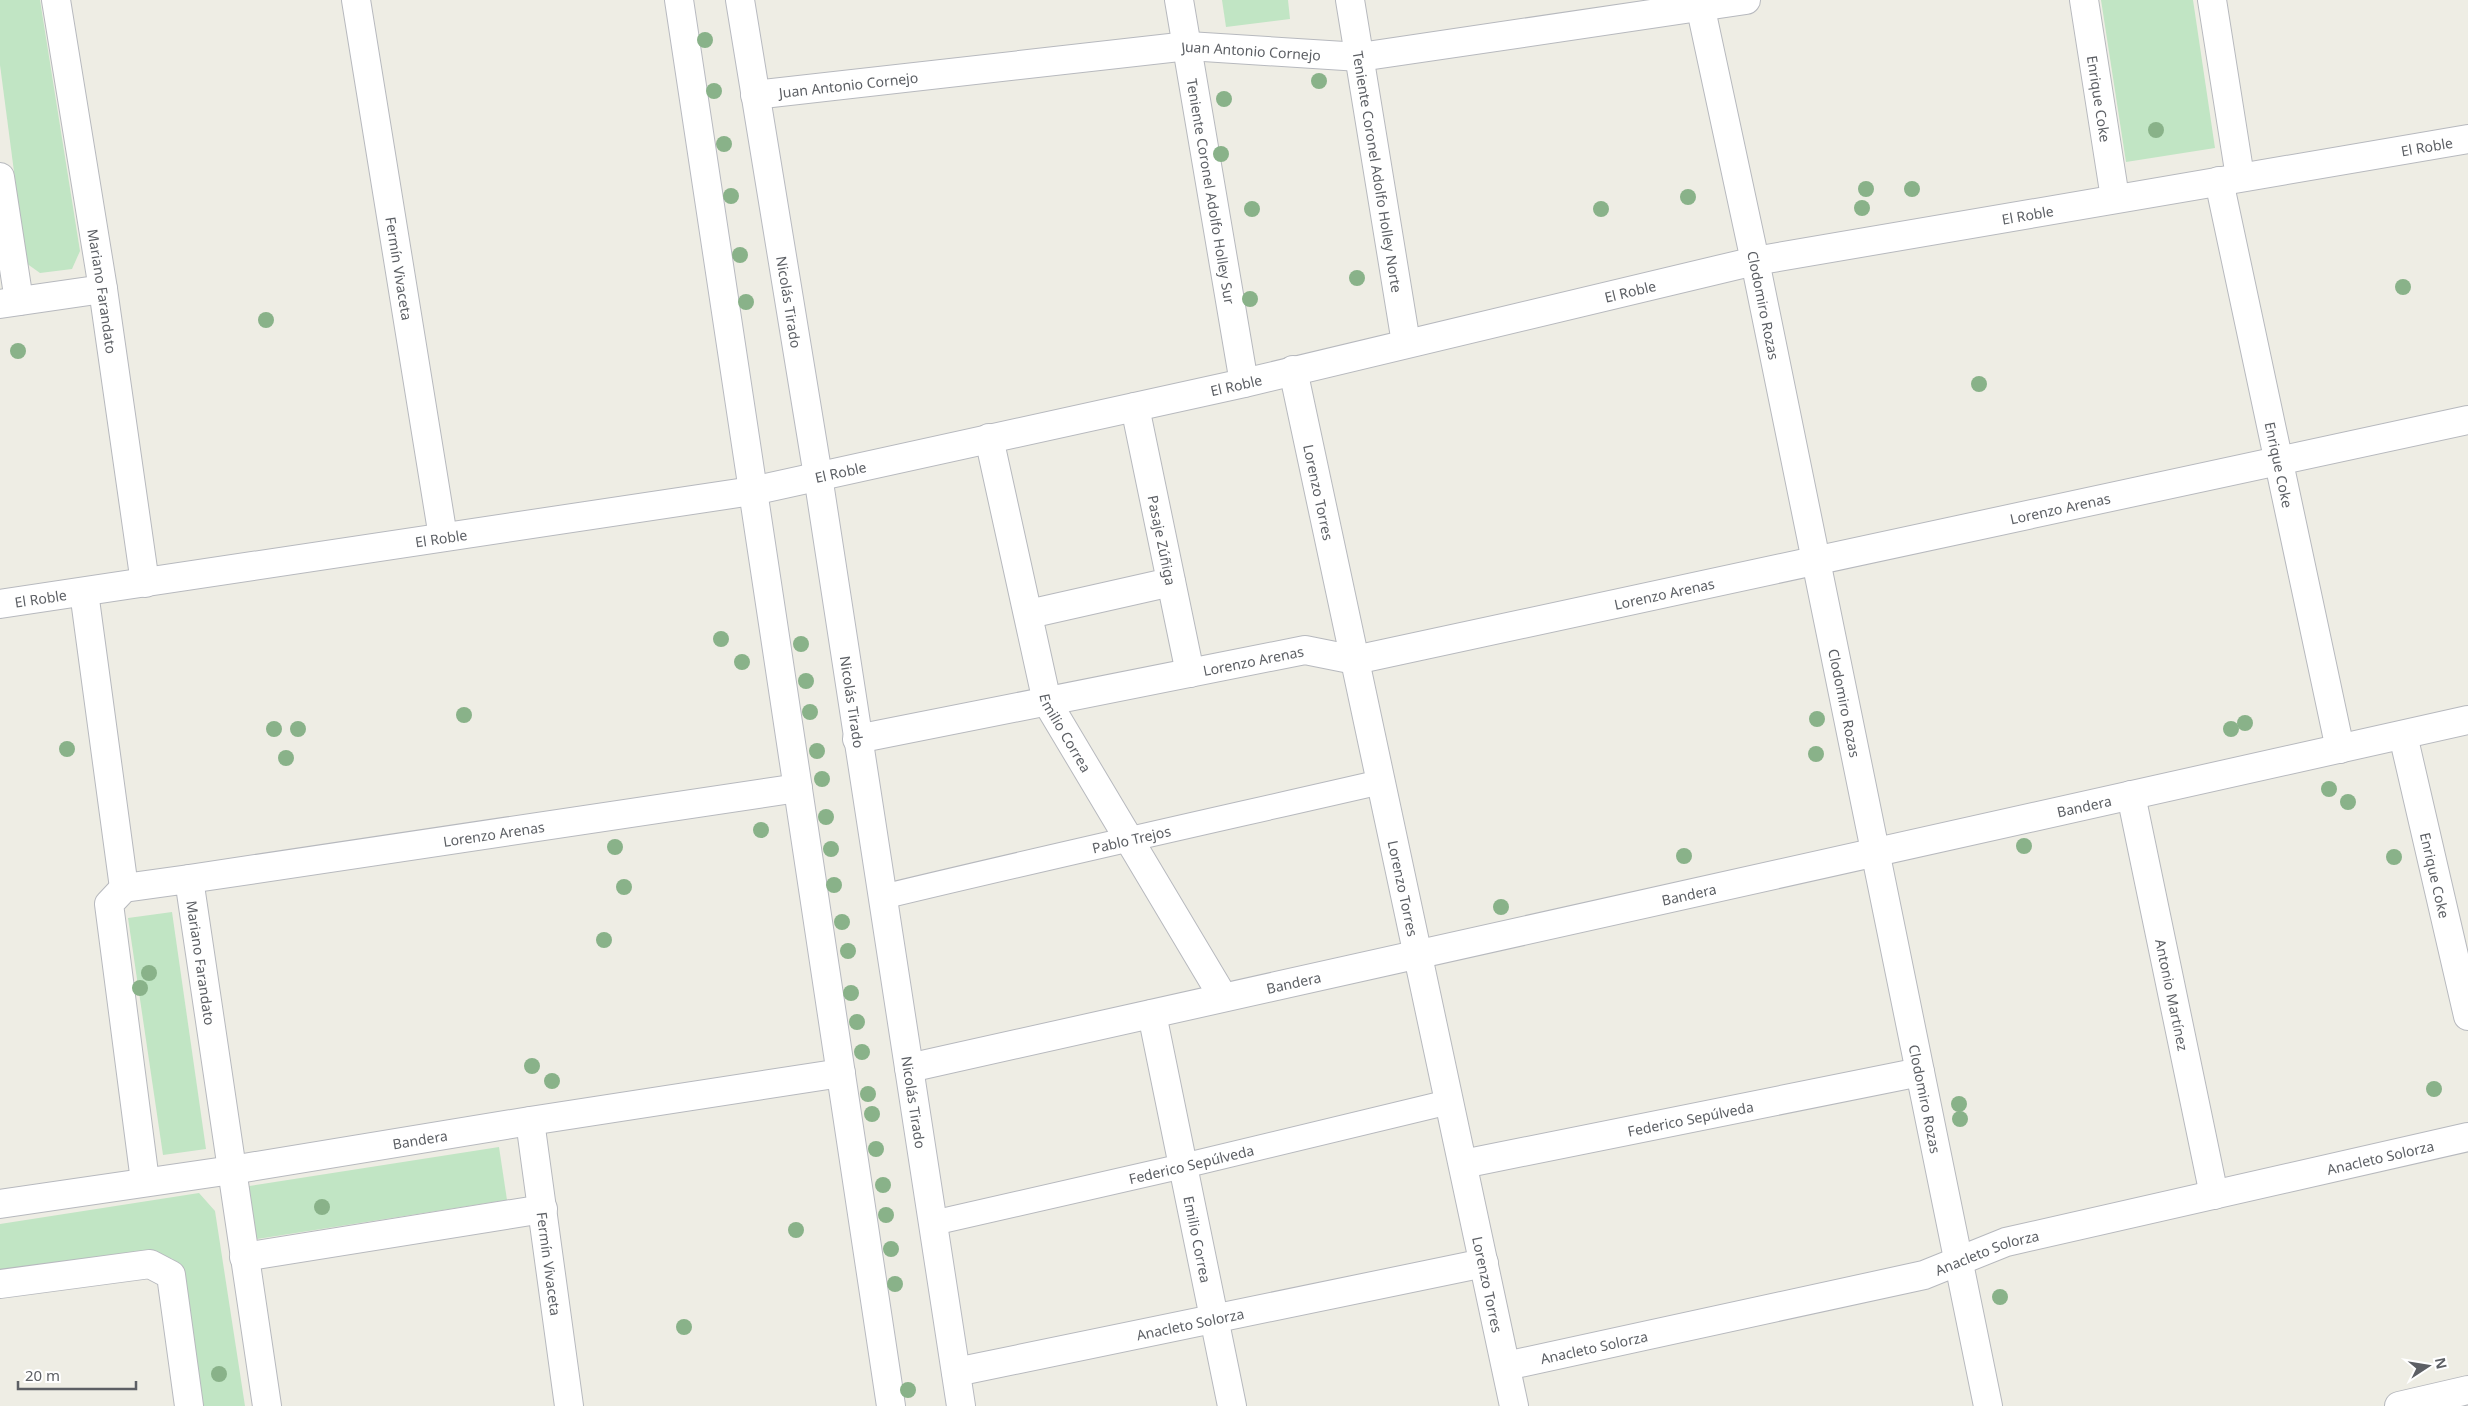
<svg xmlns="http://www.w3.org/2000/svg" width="2468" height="1406" viewBox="0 0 2468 1406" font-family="'Noto Sans',sans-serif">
	<rect width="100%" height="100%" fill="#eeede4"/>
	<g fill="#c1e5c4">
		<path d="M0,0H40L80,251L72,269L40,273L26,263L0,65Z"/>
		<path d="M1222,0H1288L1290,19L1226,27Z"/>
		<path d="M2101,0H2193L2215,148L2126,162Z"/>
		<path d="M172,912L206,1149L163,1155L128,918Z"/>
		<path d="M499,1147L507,1200L251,1240L243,1187Z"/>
		<path d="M199,1193L215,1211L245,1406H193L173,1259L152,1253L0,1274V1224Z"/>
	</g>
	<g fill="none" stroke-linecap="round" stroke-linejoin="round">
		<defs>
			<g id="pedestrian">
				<path id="s1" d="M882,897C1048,857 1215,820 1381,782"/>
				<path id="s2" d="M933,1223L1183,1166L1449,1102"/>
			</g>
			<g id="minor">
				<path id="s3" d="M56,0L103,289L145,583"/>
				<path id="s4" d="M356,0L443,537"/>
				<path id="s5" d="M1179,0L1244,383"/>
				<path id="s6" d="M1350,0L1406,343"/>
				<path id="s7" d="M1699,0L1755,261L1988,1406"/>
				<path id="s8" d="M2084,0L2115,198"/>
				<path d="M2212,0L2240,177"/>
				<path id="s9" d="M755,95L1188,46L1360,57L1746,0"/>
				<path d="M0,177L19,301"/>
				<path id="s10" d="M2219,181L2340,749"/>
				<path d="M0,304L103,289"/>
				<path id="s11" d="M1293,370L1514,1406"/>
				<path id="s12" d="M1135,407L1190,673"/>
				<path id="s13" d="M989,438L1047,702L1223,997"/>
				<path id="s14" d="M84,592L124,888L189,879L267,1406"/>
				<path id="s15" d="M0,604L752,491L1244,383L1755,261L2468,139"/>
				<path d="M1029,614L1171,582"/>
				<path id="s16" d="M2403,735L2468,1016"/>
				<path id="s17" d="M857,739L1305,650L1355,660L2468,420"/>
				<path id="s18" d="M2131,795L2214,1195"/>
				<path id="s19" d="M189,879L798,788"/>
				<path d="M124,888L109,904L145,1181"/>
				<path id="s20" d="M1152,1014L1232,1406"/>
				<path id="s21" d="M909,1068L2468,720"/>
				<path id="s22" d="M530,1121L569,1406"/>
				<path id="s23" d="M1463,1164L1920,1072"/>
				<path id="s24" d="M0,1204L232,1170L530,1121L841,1073"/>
				<path d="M244,1257L543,1209"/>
				<path d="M0,1284L150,1264L171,1275L189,1406"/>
				<path id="s25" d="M1506,1366L1924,1275L2006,1242L2468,1137"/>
				<path id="s26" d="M956,1372L1484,1263"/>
			</g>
			<path id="tertiary" d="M2399,1406L2468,1390"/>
			<g id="secondary">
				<path d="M679,0L891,1406"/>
				<path id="s27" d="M740,0L818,476L961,1406"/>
			</g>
		</defs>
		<use href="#pedestrian" stroke="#b7b9be" stroke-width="26"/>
		<use href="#minor" stroke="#b7b9be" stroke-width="30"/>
		<use href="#tertiary" stroke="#b7b9be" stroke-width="30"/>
		<use href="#secondary" stroke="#b8bac0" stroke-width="30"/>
		<use href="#pedestrian" stroke="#fff" stroke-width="24"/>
		<use href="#minor" stroke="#fff" stroke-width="28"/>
		<use href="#tertiary" stroke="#fff" stroke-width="28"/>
		<use href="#secondary" stroke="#fff" stroke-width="28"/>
	</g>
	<g fill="#89b289">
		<circle cx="705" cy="40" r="8"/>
		<circle cx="1319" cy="81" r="8"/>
		<circle cx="714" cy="91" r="8"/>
		<circle cx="1224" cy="99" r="8"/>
		<circle cx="2156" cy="130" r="8"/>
		<circle cx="724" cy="144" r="8"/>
		<circle cx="1221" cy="154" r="8"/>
		<circle cx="1866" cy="189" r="8"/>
		<circle cx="1912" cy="189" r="8"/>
		<circle cx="731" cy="196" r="8"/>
		<circle cx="1688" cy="197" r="8"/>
		<circle cx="1862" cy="208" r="8"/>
		<circle cx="1252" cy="209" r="8"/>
		<circle cx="1601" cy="209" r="8"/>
		<circle cx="740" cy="255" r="8"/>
		<circle cx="1357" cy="278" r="8"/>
		<circle cx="2403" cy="287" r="8"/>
		<circle cx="1250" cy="299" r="8"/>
		<circle cx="746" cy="302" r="8"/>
		<circle cx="266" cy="320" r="8"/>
		<circle cx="18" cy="351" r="8"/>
		<circle cx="1979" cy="384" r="8"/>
		<circle cx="721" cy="639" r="8"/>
		<circle cx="801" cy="644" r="8"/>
		<circle cx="742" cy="662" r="8"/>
		<circle cx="806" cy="681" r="8"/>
		<circle cx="810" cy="712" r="8"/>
		<circle cx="464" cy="715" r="8"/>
		<circle cx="1817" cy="719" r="8"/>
		<circle cx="2245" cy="723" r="8"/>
		<circle cx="274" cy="729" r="8"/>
		<circle cx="298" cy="729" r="8"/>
		<circle cx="2231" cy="729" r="8"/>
		<circle cx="67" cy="749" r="8"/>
		<circle cx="817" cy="751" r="8"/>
		<circle cx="1816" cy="754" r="8"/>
		<circle cx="286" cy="758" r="8"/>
		<circle cx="822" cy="779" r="8"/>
		<circle cx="2329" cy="789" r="8"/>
		<circle cx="2348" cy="802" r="8"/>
		<circle cx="826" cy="817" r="8"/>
		<circle cx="761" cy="830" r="8"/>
		<circle cx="2024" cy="846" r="8"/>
		<circle cx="615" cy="847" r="8"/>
		<circle cx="831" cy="849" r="8"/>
		<circle cx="1684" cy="856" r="8"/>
		<circle cx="2394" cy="857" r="8"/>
		<circle cx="834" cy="885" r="8"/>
		<circle cx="624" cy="887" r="8"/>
		<circle cx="1501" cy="907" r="8"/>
		<circle cx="842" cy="922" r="8"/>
		<circle cx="604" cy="940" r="8"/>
		<circle cx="848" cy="951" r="8"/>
		<circle cx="149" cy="973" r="8"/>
		<circle cx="140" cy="988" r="8"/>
		<circle cx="851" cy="993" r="8"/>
		<circle cx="857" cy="1022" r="8"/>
		<circle cx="862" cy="1052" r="8"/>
		<circle cx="532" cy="1066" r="8"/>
		<circle cx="552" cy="1081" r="8"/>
		<circle cx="2434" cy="1089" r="8"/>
		<circle cx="868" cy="1094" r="8"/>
		<circle cx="1959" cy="1104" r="8"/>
		<circle cx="872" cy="1114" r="8"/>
		<circle cx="1960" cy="1119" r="8"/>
		<circle cx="876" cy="1149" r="8"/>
		<circle cx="883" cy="1185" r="8"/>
		<circle cx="322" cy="1207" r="8"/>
		<circle cx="886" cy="1215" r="8"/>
		<circle cx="796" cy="1230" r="8"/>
		<circle cx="891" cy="1249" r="8"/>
		<circle cx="895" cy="1284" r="8"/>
		<circle cx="2000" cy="1297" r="8"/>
		<circle cx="684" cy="1327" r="8"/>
		<circle cx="219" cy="1374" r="8"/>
		<circle cx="908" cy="1390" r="8"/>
	</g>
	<g text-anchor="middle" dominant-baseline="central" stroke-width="4" stroke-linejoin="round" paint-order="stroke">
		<g font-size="14" fill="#5c5f64" stroke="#fff">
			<text stroke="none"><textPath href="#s9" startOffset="499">Juan Antonio Cornejo</textPath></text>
			<text stroke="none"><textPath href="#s9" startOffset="94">Juan Antonio Cornejo</textPath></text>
			<text stroke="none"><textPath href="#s8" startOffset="100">Enrique Coke</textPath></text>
			<text stroke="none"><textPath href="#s15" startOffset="2471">El Roble</textPath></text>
			<text stroke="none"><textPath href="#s6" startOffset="174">Teniente Coronel Adolfo Holley Norte</textPath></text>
			<text stroke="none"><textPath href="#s5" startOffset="194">Teniente Coronel Adolfo Holley Sur</textPath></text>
			<text stroke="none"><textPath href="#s15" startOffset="2066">El Roble</textPath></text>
			<text stroke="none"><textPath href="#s4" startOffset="272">Fermín Vivaceta</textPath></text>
			<text stroke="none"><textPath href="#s3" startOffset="295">Mariano Farandato</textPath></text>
			<text stroke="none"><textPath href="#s15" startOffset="1661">El Roble</textPath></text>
			<text stroke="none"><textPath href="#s27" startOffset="306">Nicolás Tirado</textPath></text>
			<text stroke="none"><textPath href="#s7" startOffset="312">Clodomiro Rozas</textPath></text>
			<text stroke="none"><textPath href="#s15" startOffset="1256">El Roble</textPath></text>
			<text stroke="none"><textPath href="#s10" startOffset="290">Enrique Coke</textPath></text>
			<text stroke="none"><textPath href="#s15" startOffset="851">El Roble</textPath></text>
			<text stroke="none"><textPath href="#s11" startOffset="125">Lorenzo Torres</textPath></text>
			<text stroke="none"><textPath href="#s17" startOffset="1229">Lorenzo Arenas</textPath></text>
			<text stroke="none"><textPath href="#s15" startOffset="446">El Roble</textPath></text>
			<text stroke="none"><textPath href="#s12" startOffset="136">Pasaje Zúñiga</textPath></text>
			<text stroke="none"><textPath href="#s17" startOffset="824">Lorenzo Arenas</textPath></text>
			<text stroke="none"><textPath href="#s15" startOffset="41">El Roble</textPath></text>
			<text stroke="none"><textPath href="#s17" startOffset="404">Lorenzo Arenas</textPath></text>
			<text stroke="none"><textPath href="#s27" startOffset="711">Nicolás Tirado</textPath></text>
			<text stroke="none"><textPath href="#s7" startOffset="718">Clodomiro Rozas</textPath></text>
			<text stroke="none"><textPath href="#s13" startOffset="306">Emilio Correa</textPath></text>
			<text stroke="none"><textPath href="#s21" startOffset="1204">Bandera</textPath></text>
			<text stroke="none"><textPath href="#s19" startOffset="308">Lorenzo Arenas</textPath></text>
			<text stroke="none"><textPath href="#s1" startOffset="256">Pablo Trejos</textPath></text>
			<text stroke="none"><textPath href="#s16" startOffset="144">Enrique Coke</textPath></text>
			<text stroke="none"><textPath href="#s11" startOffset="530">Lorenzo Torres</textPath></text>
			<text stroke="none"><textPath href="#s21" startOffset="799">Bandera</textPath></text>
			<text stroke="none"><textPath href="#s14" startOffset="449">Mariano Farandato</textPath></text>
			<text stroke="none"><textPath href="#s21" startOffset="394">Bandera</textPath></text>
			<text stroke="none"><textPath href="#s18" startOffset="204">Antonio Martínez</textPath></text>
			<text stroke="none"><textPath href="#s7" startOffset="1122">Clodomiro Rozas</textPath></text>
			<text stroke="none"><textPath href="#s27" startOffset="1116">Nicolás Tirado</textPath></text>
			<text stroke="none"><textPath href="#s23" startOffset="232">Federico Sepúlveda</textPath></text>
			<text stroke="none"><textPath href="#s24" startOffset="425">Bandera</textPath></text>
			<text stroke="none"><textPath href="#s25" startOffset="900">Anacleto Solorza</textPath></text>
			<text stroke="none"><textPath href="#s2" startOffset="265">Federico Sepúlveda</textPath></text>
			<text stroke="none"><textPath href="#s20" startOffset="230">Emilio Correa</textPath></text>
			<text stroke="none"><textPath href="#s25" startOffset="495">Anacleto Solorza</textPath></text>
			<text stroke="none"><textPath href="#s22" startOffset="144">Fermín Vivaceta</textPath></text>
			<text stroke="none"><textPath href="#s11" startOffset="935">Lorenzo Torres</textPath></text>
			<text stroke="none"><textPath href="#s26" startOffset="239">Anacleto Solorza</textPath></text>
			<text stroke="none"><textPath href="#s25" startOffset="90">Anacleto Solorza</textPath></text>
		</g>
	</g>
	<g transform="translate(2428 1366) rotate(78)" stroke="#ffffff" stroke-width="4" paint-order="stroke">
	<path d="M0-4L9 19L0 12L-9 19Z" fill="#5c5f64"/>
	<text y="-8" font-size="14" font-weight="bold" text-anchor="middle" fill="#5c5f64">N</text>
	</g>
	<path d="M18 1381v8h118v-8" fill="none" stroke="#5c5f64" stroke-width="2.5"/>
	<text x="25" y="1381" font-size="15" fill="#5c5f64" stroke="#ffffff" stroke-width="4" paint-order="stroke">20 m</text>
</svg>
